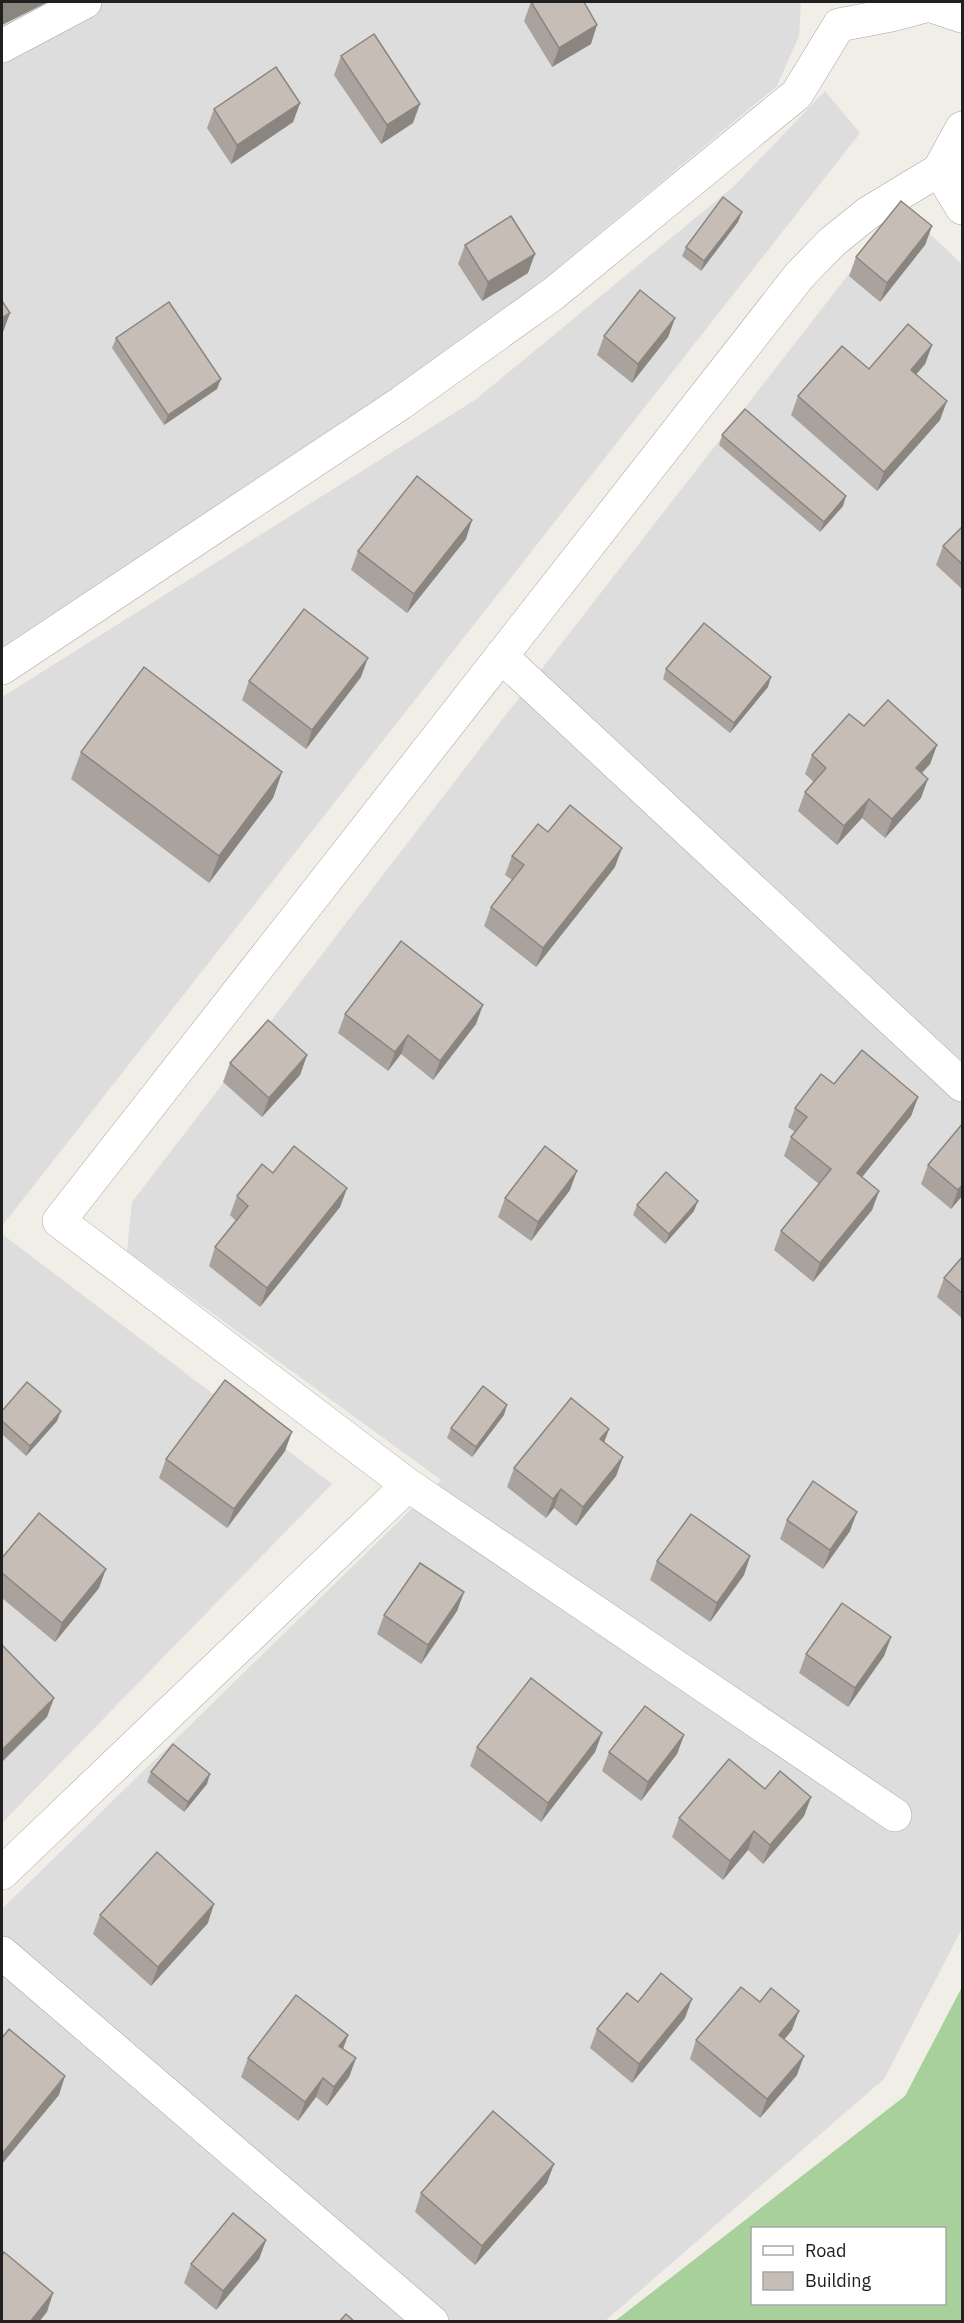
<svg xmlns="http://www.w3.org/2000/svg" width="964" height="2323" viewBox="0 0 964 2323" font-family="'IBM Plex Sans',sans-serif">
	<rect width="100%" height="100%" fill="#f1eee7"/>
	<g fill="#dedddd">
		<path d="M2,2H801L799,36L777,86L503,313L216,509L2,650Z"/>
		<path d="M825,91L860,133L2,1226V697L475,400L734,186Z"/>
		<path d="M901,207L962,264V1929L884,2079L605,2321L2,2322V1909L441,1480L127,1251L132,1202L498,725Z"/>
		<path d="M2,1234L332,1484L2,1823Z"/>
	</g>
	<path fill="#a7d09b" fill-rule="evenodd" d="M962,1987V2321H615L905,2096ZM752,2228H944V2304H752Z"/>
	<g fill="none" stroke-linecap="round" stroke-linejoin="round">
		<defs>
			<g id="street">
				<path d="M2,46L85,2"/>
				<path d="M959,159L939,170L962,208"/>
				<path d="M501,656L962,1085"/>
				<path d="M2,668L401,403L553,294L797,94L839,25L891,15L929,5L962,16"/>
				<path d="M895,1815L408,1485L59,1221L799,276L832,242L868,213L939,170L962,128"/>
				<path d="M2,1873L408,1485"/>
				<path d="M2,1953L432,2322"/>
			</g>
		</defs>
		<use href="#street" stroke="#a7a7a7" stroke-width="34"/>
		<use href="#street" stroke="#fff" stroke-width="33"/>
	</g>
	<g fill="#aaa39d">
		<path d="M531,2L591,44L552,67L524,21Z"/>
		<path d="M341,56L413,123L381,144L334,75Z"/>
		<path d="M300,103L293,122L231,164L207,128L214,109Z"/>
		<path d="M742,212L738,222L701,271L682,256L686,247Z"/>
		<path d="M932,226L925,245L880,302L849,276L856,257Z"/>
		<path d="M465,245L528,273L482,301L458,264Z"/>
		<path d="M675,318L668,337L632,383L597,355L604,336Z"/>
		<path d="M116,338L217,389L164,425L112,348Z"/>
		<path d="M932,345L925,364L916,374L940,420L877,491L791,415L798,396Z"/>
		<path d="M722,435L843,506L820,532L719,445Z"/>
		<path d="M963,526V590L936,565L943,546Z"/>
		<path d="M466,539L407,613L351,570L358,551Z"/>
		<path d="M666,669L768,687L730,733L663,679Z"/>
		<path d="M361,677L306,749L242,700L249,681Z"/>
		<path d="M864,726L937,745L930,764L922,773L921,798L885,838L862,818L837,845L798,811L805,792L814,782L805,774L812,755Z"/>
		<path d="M81,752L282,772L273,798L209,883L71,779Z"/>
		<path d="M548,832L615,867L536,967L484,926L491,907L512,880L505,875L512,856Z"/>
		<path d="M345,1014L476,1024L433,1080L401,1054L388,1071L338,1033Z"/>
		<path d="M307,1055L300,1075L262,1117L223,1082L230,1063Z"/>
		<path d="M834,1084L918,1097L911,1116L862,1177L879,1191L872,1210L813,1282L774,1250L781,1231L819,1184L784,1156L791,1137L795,1132L788,1127L795,1108Z"/>
		<path d="M963,1123V1195L951,1209L921,1184L928,1165Z"/>
		<path d="M273,1173L347,1188L340,1207L260,1307L209,1266L215,1247L236,1221L230,1215L237,1196Z"/>
		<path d="M570,1190L531,1241L498,1217L505,1198Z"/>
		<path d="M637,1205L694,1211L665,1244L633,1215Z"/>
		<path d="M963,1256V1319L937,1297L944,1278Z"/>
		<path d="M2,1411H61L57,1421L26,1456L2,1434Z"/>
		<path d="M504,1415L472,1457L447,1438L451,1428Z"/>
		<path d="M609,1429L604,1442L623,1457L616,1476L576,1526L554,1508L546,1518L507,1487L514,1468Z"/>
		<path d="M285,1451L227,1528L159,1478L166,1459Z"/>
		<path d="M787,1520L850,1531L823,1569L780,1539Z"/>
		<path d="M750,1556L744,1575L710,1622L650,1580L657,1561Z"/>
		<path d="M2,1558L99,1588L55,1642L2,1598Z"/>
		<path d="M464,1592L457,1611L421,1664L377,1634L384,1615Z"/>
		<path d="M891,1637L884,1656L848,1707L799,1673L806,1654Z"/>
		<path d="M602,1733L595,1752L541,1822L470,1766L477,1747Z"/>
		<path d="M684,1735L677,1754L641,1801L602,1771L609,1752Z"/>
		<path d="M151,1772L207,1784L184,1812L147,1782Z"/>
		<path d="M765,1789L811,1797L804,1816L763,1864L748,1850L723,1880L672,1837L679,1818Z"/>
		<path d="M100,1915L208,1923L151,1986L93,1934Z"/>
		<path d="M638,2002L685,2018L632,2083L590,2048L597,2029Z"/>
		<path d="M792,2030L784,2040L797,2075L760,2118L690,2059L696,2040Z"/>
		<path d="M348,2035L343,2049L356,2058L349,2077L327,2106L316,2097L298,2121L241,2077L248,2058Z"/>
		<path d="M547,2183L475,2265L415,2212L421,2193Z"/>
		<path d="M266,2240L259,2259L216,2310L184,2283L191,2264Z"/>
	</g>
	<g fill="#8b857f">
		<path d="M5,2H48L2,25V3Z"/>
		<path d="M597,25L591,44L552,67L559,48Z"/>
		<path d="M300,103L293,122L231,164L237,145Z"/>
		<path d="M420,104L413,123L381,144L387,125Z"/>
		<path d="M742,212L738,222L701,271L704,261Z"/>
		<path d="M932,226L925,245L880,302L887,283Z"/>
		<path d="M535,254L528,273L482,301L488,282Z"/>
		<path d="M10,313L2,335V318Z"/>
		<path d="M675,318L668,337L632,383L638,364Z"/>
		<path d="M932,345L925,364L904,389L911,370Z"/>
		<path d="M221,379L217,389L164,425L168,415Z"/>
		<path d="M947,401L940,420L877,491L884,472Z"/>
		<path d="M846,496L843,506L820,532L824,522Z"/>
		<path d="M472,520L466,539L407,613L414,594Z"/>
		<path d="M368,658L361,677L306,749L312,730Z"/>
		<path d="M771,677L768,687L730,733L734,723Z"/>
		<path d="M937,745L930,764L909,787L916,768Z"/>
		<path d="M282,772L273,798L209,883L219,856Z"/>
		<path d="M928,779L921,798L885,838L892,819Z"/>
		<path d="M869,799L862,818L837,845L844,826Z"/>
		<path d="M622,848L615,867L536,967L543,948Z"/>
		<path d="M483,1005L476,1024L433,1080L440,1061Z"/>
		<path d="M408,1035L401,1054L388,1071L395,1052Z"/>
		<path d="M307,1055L300,1075L262,1117L269,1098Z"/>
		<path d="M918,1097L911,1116L850,1192L857,1173Z"/>
		<path d="M577,1171L570,1190L531,1241L538,1222Z"/>
		<path d="M963,1184V1195L951,1209L958,1190Z"/>
		<path d="M347,1188L340,1207L260,1307L267,1288Z"/>
		<path d="M879,1191L872,1210L813,1282L820,1263Z"/>
		<path d="M698,1201L694,1211L665,1244L669,1234Z"/>
		<path d="M507,1405L504,1415L472,1457L476,1447Z"/>
		<path d="M61,1411L57,1421L26,1456L30,1446Z"/>
		<path d="M609,1429L602,1448L600,1439Z"/>
		<path d="M292,1432L285,1451L227,1528L234,1509Z"/>
		<path d="M623,1457L616,1476L576,1526L583,1507Z"/>
		<path d="M561,1489L554,1508L546,1518L553,1499Z"/>
		<path d="M857,1512L850,1531L823,1569L830,1550Z"/>
		<path d="M750,1556L744,1575L710,1622L717,1603Z"/>
		<path d="M106,1569L99,1588L55,1642L62,1623Z"/>
		<path d="M464,1592L457,1611L421,1664L428,1645Z"/>
		<path d="M891,1637L884,1656L848,1707L855,1688Z"/>
		<path d="M54,1698L47,1717L2,1762V1750Z"/>
		<path d="M602,1733L595,1752L541,1822L548,1803Z"/>
		<path d="M684,1735L677,1754L641,1801L648,1782Z"/>
		<path d="M210,1774L207,1784L184,1812L188,1802Z"/>
		<path d="M811,1797L804,1816L763,1864L770,1845Z"/>
		<path d="M754,1831L748,1850L723,1880L730,1861Z"/>
		<path d="M214,1904L208,1923L151,1986L158,1967Z"/>
		<path d="M692,1999L685,2018L632,2083L639,2064Z"/>
		<path d="M799,2011L792,2030L772,2054L779,2035Z"/>
		<path d="M348,2035L341,2054L339,2046Z"/>
		<path d="M804,2056L797,2075L760,2118L767,2099Z"/>
		<path d="M356,2058L349,2077L327,2106L334,2087Z"/>
		<path d="M65,2076L59,2095L2,2164V2154Z"/>
		<path d="M323,2078L316,2097L298,2121L305,2102Z"/>
		<path d="M554,2164L547,2183L475,2265L482,2246Z"/>
		<path d="M266,2240L259,2259L216,2310L223,2291Z"/>
		<path d="M53,2293L47,2312L39,2322H30Z"/>
	</g>
	<g fill="#c6beb6" stroke="#8b857f" stroke-width="1.5">
		<path d="M531,2H584L597,25L559,48Z"/>
		<path d="M374,34L420,104L387,125L341,56Z"/>
		<path d="M276,67L300,103L237,145L214,109Z"/>
		<path d="M723,197L742,212L704,261L686,247Z"/>
		<path d="M901,201L932,226L887,283L856,257Z"/>
		<path d="M511,216L535,254L488,282L465,245Z"/>
		<path d="M640,290L675,318L638,364L604,336Z"/>
		<path d="M2,301L10,313L2,318Z"/>
		<path d="M169,302L221,379L168,415L116,338Z"/>
		<path d="M908,324L932,345L911,370L947,401L884,472L798,396L842,346L869,369Z"/>
		<path d="M745,409L846,496L824,522L722,435Z"/>
		<path d="M417,476L472,520L414,594L358,551Z"/>
		<path d="M963,526V565L943,546Z"/>
		<path d="M304,609L368,658L312,730L249,681Z"/>
		<path d="M704,623L771,677L734,723L666,669Z"/>
		<path d="M144,667L282,772L219,856L81,752Z"/>
		<path d="M888,700L937,745L916,768L928,779L892,819L869,799L844,826L805,792L826,768L812,755L849,714L864,726Z"/>
		<path d="M570,805L622,848L543,948L491,907L524,865L512,856L538,824L548,832Z"/>
		<path d="M401,941L483,1005L440,1061L408,1035L395,1052L345,1014Z"/>
		<path d="M268,1020L307,1055L269,1098L230,1063Z"/>
		<path d="M862,1050L918,1097L857,1173L879,1191L820,1263L781,1231L831,1169L791,1137L807,1117L795,1108L821,1074L834,1084Z"/>
		<path d="M963,1123V1184L958,1190L928,1165Z"/>
		<path d="M294,1146L347,1188L267,1288L215,1247L248,1206L237,1196L262,1164L273,1173Z"/>
		<path d="M545,1146L577,1171L538,1222L505,1198Z"/>
		<path d="M666,1172L698,1201L669,1234L637,1205Z"/>
		<path d="M963,1256V1294L944,1278Z"/>
		<path d="M225,1380L292,1432L234,1509L166,1459Z"/>
		<path d="M27,1382L61,1411L30,1446L2,1421V1411Z"/>
		<path d="M483,1386L507,1405L476,1447L451,1428Z"/>
		<path d="M571,1398L609,1429L600,1439L623,1457L583,1507L561,1489L553,1499L514,1468Z"/>
		<path d="M813,1481L857,1512L830,1550L787,1520Z"/>
		<path d="M39,1513L106,1569L62,1623L2,1573V1558Z"/>
		<path d="M691,1514L750,1556L717,1603L657,1561Z"/>
		<path d="M420,1563L464,1592L428,1645L384,1615Z"/>
		<path d="M842,1603L891,1637L855,1688L806,1654Z"/>
		<path d="M2,1645L54,1698L2,1750Z"/>
		<path d="M531,1678L602,1733L548,1803L477,1747Z"/>
		<path d="M645,1706L684,1735L648,1782L609,1752Z"/>
		<path d="M173,1744L210,1774L188,1802L151,1772Z"/>
		<path d="M729,1759L765,1789L780,1771L811,1797L770,1845L754,1831L730,1861L679,1818Z"/>
		<path d="M157,1852L214,1904L158,1967L100,1915Z"/>
		<path d="M661,1973L692,1999L639,2064L597,2029L627,1993L638,2002Z"/>
		<path d="M741,1987L760,2002L771,1988L799,2011L779,2035L804,2056L767,2099L696,2040Z"/>
		<path d="M296,1995L348,2035L339,2046L356,2058L334,2087L323,2078L305,2102L248,2058Z"/>
		<path d="M9,2029L65,2076L2,2154V2038Z"/>
		<path d="M493,2111L554,2164L482,2246L421,2193Z"/>
		<path d="M233,2213L266,2240L223,2291L191,2264Z"/>
		<path d="M4,2252L53,2293L30,2322H2V2256Z"/>
		<path d="M346,2314L355,2322H339Z"/>
	</g>
	<rect width="964" height="2323" fill="none" stroke="#202020" stroke-width="6"/>
	<rect x="751" y="2227" width="195" height="78" fill="#ffffff" stroke="#a6a6a6" stroke-width="1.5"/>
	<rect x="763" y="2246" width="30" height="9" fill="#ffffff" stroke="#a6a6a6" stroke-width="1.5"/>
	<text x="805" y="2257" font-size="18" fill="#202020">Road</text>
	<rect x="763" y="2272" width="30" height="18" fill="#c6beb6" stroke="#a6a6a6" stroke-width="1.5"/>
	<text x="805" y="2287" font-size="18" fill="#202020">Building</text>
</svg>
